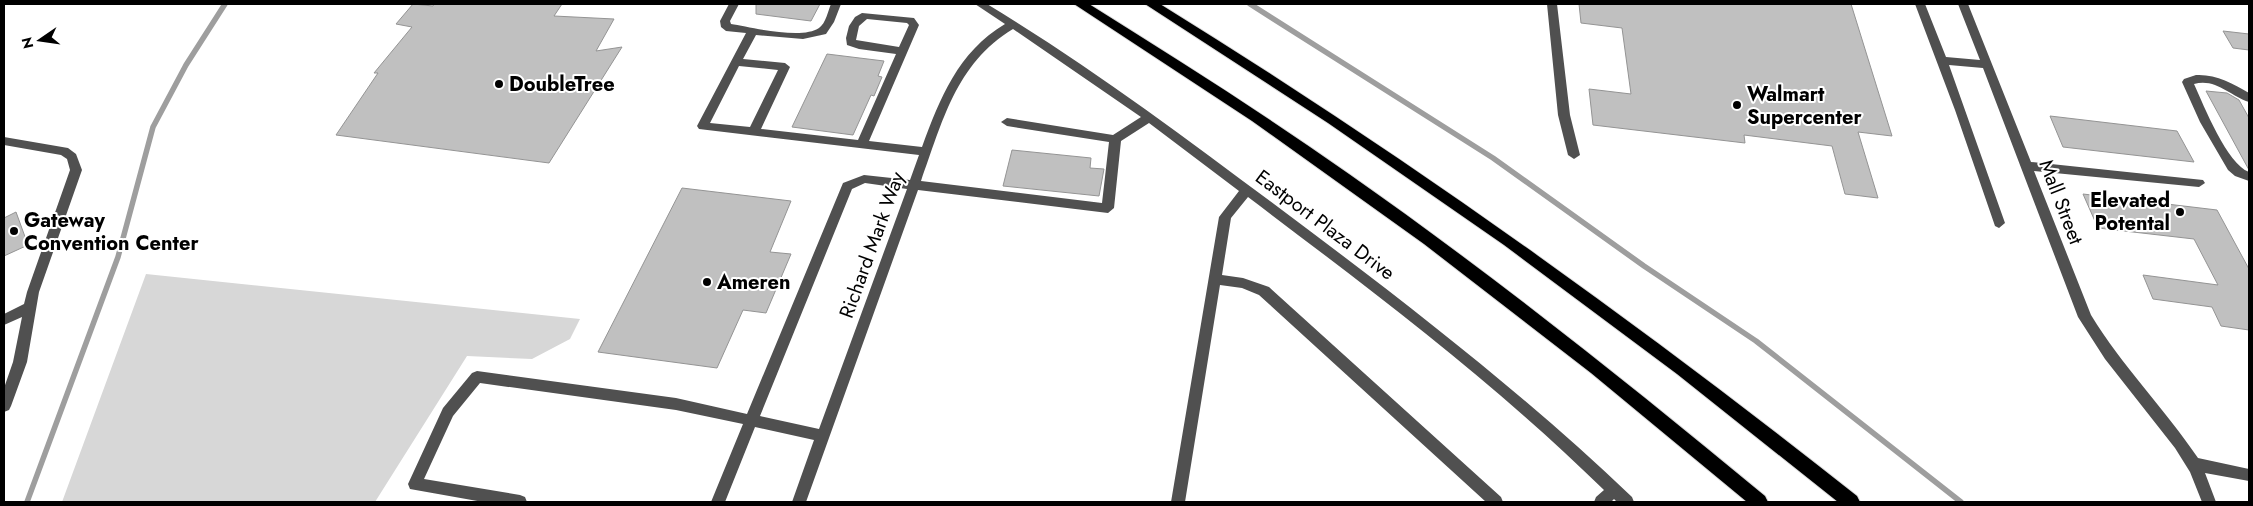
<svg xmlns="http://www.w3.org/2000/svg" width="2253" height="506" viewBox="0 0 2253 506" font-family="Jost,sans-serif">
	<rect width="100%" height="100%" fill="#fff"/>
	<path fill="#d7d7d7" d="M146,274L580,319L570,339L532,359L467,356L375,502H62Z"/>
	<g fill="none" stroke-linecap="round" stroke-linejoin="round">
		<g stroke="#9e9e9e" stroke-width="5.5">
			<path d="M1250,4L1493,158L1644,266L1756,341L1961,502"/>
			<path d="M27,502L118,257L153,127L186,65L225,4"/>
		</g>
	</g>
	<g fill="#c0c0c0" stroke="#949494">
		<path d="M413,4L433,6L434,4H562L554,16L614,19L596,51L622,47L549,163L336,135L378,73H374L412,27L396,24Z"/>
		<path d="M756,4H820L811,21L756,14Z"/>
		<path d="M1579,4H1851L1892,136L1858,132L1878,198L1845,194L1832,146L1744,135L1745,143L1593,125L1589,89L1631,94L1622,28L1581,23Z"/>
		<path d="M2223,31L2249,34V50L2233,48Z"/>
		<path d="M827,54L884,61L878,76L882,77L874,96L871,95L853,135L792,127Z"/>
		<path d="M2206,91L2227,93L2239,100L2249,118V170Z"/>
		<path d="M2050,116L2177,131L2194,162L2063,147Z"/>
		<path d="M1012,150L1091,158L1090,168L1104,169L1099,196L1003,186Z"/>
		<path d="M682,188L791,201L770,252L791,254L766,313L743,310L717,368L598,352Z"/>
		<path d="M2083,194L2217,210L2249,269V330L2221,326L2212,307L2153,299L2143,275L2218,285L2194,239L2098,228Z"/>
		<path d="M16,212L28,245L4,256V218Z"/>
	</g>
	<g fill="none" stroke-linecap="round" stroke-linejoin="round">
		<defs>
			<g id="highway">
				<path d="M1074,4H1089C1177,59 1264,114 1349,174C1493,275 1630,384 1765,496L1768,502H1747L1591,373L1424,244L1252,121Z"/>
				<path d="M1145,4H1160C1404,155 1632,318 1857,496L1860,502H1838L1677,374L1504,245L1328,123Z"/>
			</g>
		</defs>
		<use href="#highway" stroke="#dbdbdb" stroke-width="2"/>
		<g fill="#505050" fill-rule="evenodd">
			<path d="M729,4H739L730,21L731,24C750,27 802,40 819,28C826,23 828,11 831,4H841L834,22L826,34L803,39L756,35L743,59L785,63L790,67L761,129L858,140L896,54L859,49L847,45L846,38L849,26L855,17L862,13L914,18L919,25L869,141L922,147C940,98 958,52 1005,24L975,4H987C1088,65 1183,136 1278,207C1401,299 1521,391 1632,497L1634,502H1617L1614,499L1611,502H1594L1596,497L1604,490C1494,382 1371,290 1248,197L1231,218L1222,275L1243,278L1269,287L1501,497L1503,502H1486L1259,295L1242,288L1220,285L1185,502H1171L1219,217L1239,191L1149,123L1121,141L1114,208L1108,213L918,190L806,502H792L814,440L755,427L725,502H711L743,424L676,410L480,383L453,416L424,479L520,495L525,497L527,502H483L410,489L408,484L443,408L472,373L477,371L676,398L747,414L843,183L864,175L910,180L919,155L699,129L697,126L746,33L726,31L721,27L720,21ZM867,19L907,23L909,25L899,47L856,40L859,26ZM1013,29L1141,117L1113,135L1007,118L1001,122L1007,126L1109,142L1102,203L921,181C942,123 956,63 1013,29ZM739,66L778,70L750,127L710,123ZM865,183L907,189L819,429L760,416L852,189Z"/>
			<path d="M1547,4H1557L1570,115L1580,155L1574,159L1568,155L1558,115Z"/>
			<path d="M1915,4H1925L1946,57L1980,60L1958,4H1968L2031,162L2203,180L2205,183L2199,187L2034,171L2091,315C2122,366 2165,409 2198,458L2249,469V481L2205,473L2216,502H2202L2190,472L2175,448L2105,359L2078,317L1983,68L1949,65L2005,223L1999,228L1995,226L1955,110Z"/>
			<path d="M2196,75C2216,74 2232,83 2249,93V102C2230,96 2216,78 2194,84C2204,106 2227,164 2249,172V181L2235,176L2228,170L2200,122L2182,82L2184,79Z"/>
			<path d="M4,137L68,148L76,154L82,170L39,292L27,362L11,406L9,410L4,412V388L13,362L22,317L4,325V314L24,304L27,292L70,170L67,159L61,155L4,145Z"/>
		</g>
		<use href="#highway" fill="#000" fill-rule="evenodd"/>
	</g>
	<g fill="#000" stroke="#fff" stroke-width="2">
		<circle cx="499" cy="84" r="5"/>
		<circle cx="1737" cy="105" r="5"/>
		<circle cx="2180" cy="212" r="5"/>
		<circle cx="14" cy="231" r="5"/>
		<circle cx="707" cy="282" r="5"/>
	</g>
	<g text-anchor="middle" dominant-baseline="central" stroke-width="4" stroke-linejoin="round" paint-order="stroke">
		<g font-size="20" font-weight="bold" fill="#000" stroke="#fff" text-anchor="start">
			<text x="509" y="84">DoubleTree</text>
			<text x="1747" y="94">Walmart<tspan x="1747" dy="23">Supercenter</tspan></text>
			<text x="2170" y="200" text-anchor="end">Elevated<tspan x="2170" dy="23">Potental</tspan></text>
			<text x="24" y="220">Gateway<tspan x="24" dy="23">Convention Center</tspan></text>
			<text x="717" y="282">Ameren</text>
		</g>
		<g font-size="20" fill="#000" stroke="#fff">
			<text transform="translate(2061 202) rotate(69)">Mall Street</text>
			<text transform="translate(1325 225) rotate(37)">Eastport Plaza Drive</text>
			<text transform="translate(872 245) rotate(-70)">Richard Mark Way</text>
		</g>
	</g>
	<rect width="2253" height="506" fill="none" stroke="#000000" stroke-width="10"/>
	<g transform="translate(40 40) rotate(257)" stroke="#ffffff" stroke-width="4" paint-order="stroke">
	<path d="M0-4L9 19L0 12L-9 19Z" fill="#000000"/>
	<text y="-8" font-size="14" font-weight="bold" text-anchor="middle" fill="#000000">N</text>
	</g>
</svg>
